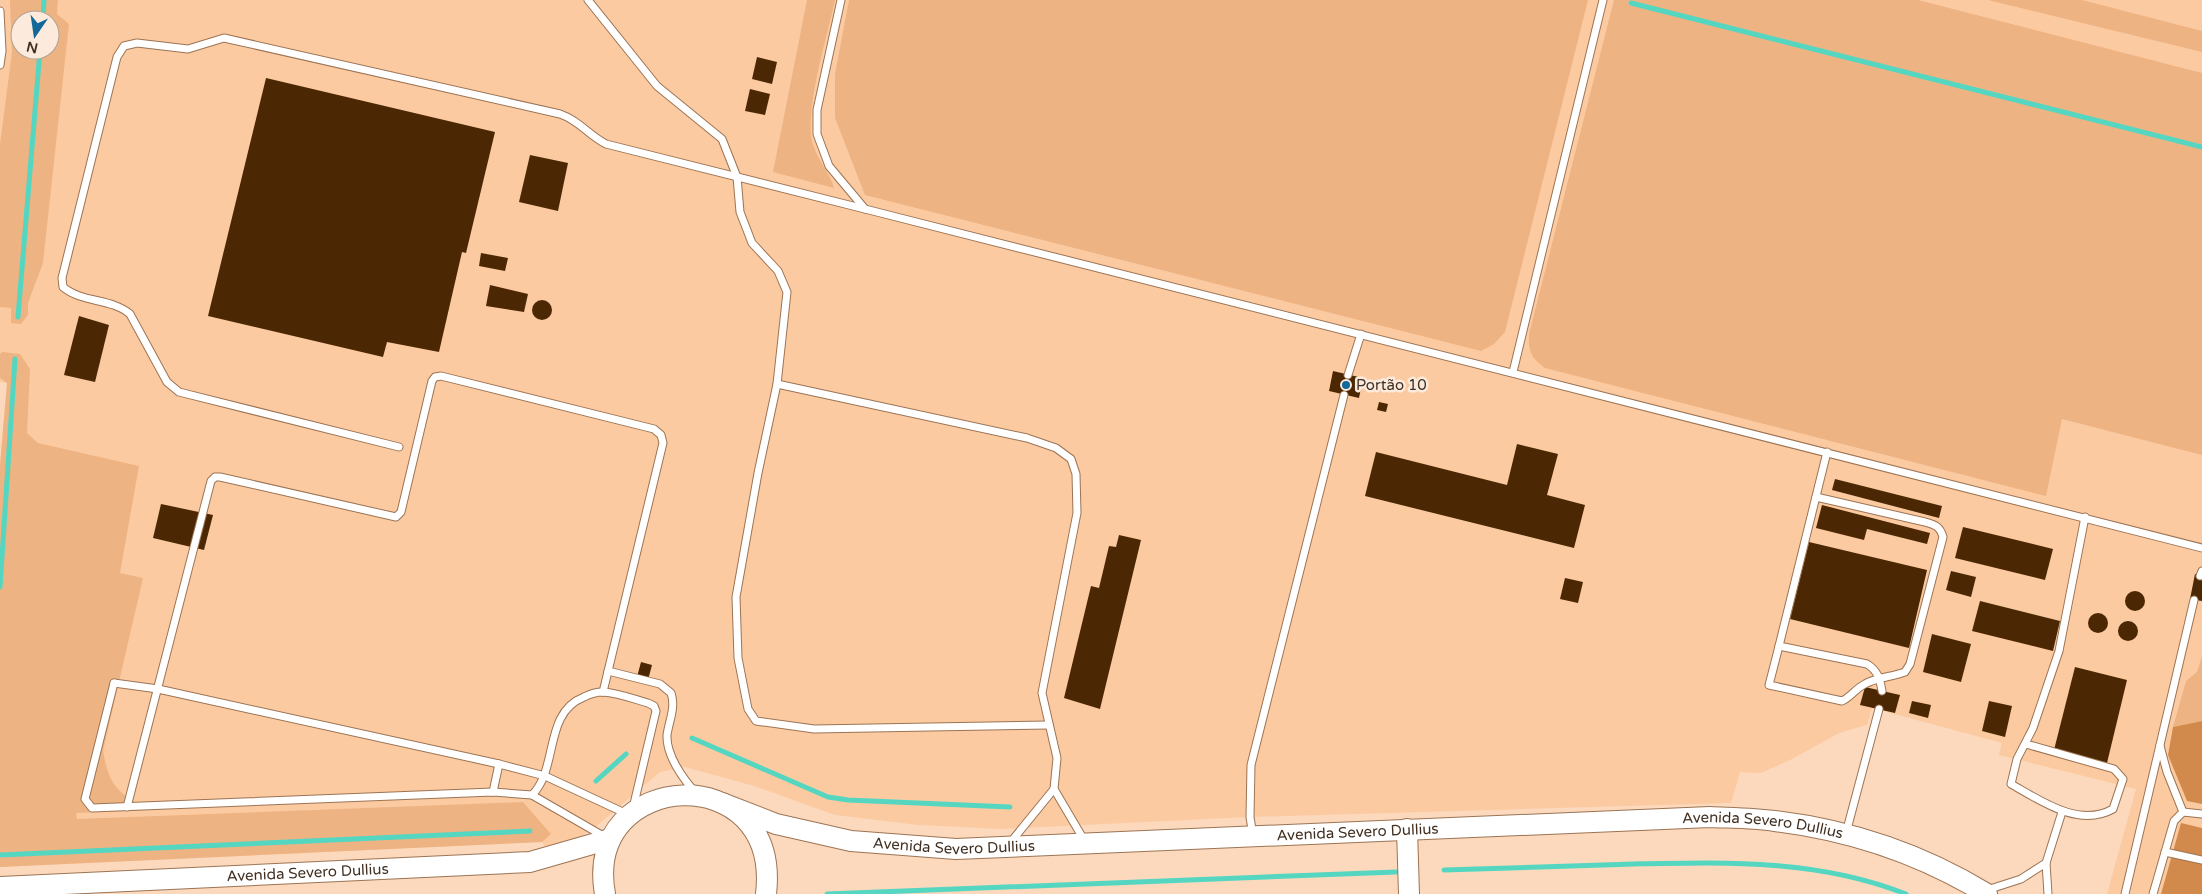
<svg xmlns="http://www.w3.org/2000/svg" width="2202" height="894" viewBox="0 0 2202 894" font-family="'Varela Round',sans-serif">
	<rect width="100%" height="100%" fill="#fcd9bd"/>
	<path fill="#fccaa1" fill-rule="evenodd" d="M0,0H2202V894H2107L2136,789L1999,755L2002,743L1872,708L1867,725L1839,733L1792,759L1761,773L1740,772L1731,803L1250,817L1001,829L918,825L835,815L754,786L685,767L660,772L593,829L568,845L547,851L542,842L0,867V465L7,383L0,382ZM20,20H50V50H20Z"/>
	<g fill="#eeb383" fill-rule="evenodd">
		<path d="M10,0H58L57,14L69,24L43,263L28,303V315L21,324L11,323V308L0,307V144L12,52ZM20,20H50V50H20Z"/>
		<path d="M807,0H835C828,35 802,115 814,147C819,162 830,173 834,188L773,172Z"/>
		<path d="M849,0H1588L1505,332L1494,344L1481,351L865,195L835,118V74Z"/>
		<path d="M1614,0H1918L2202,73V455L2062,419L2046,496L1545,368C1531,358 1528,351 1529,334Z"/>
		<path d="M1988,0H2082L2202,31V52Z"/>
		<path d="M2,352L20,354L30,369L27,433L38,443L139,466L120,573L143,578L103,751C109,786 118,793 148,810L76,813L77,819L523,802L551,834L542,842L0,867V465L7,383L0,378V354Z"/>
		<path d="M2202,656V721L2173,727L2186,681L2197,672Z"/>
	</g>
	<g fill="#d18a4b">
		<path d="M2202,721V804L2187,801L2168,755L2173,727Z"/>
		<path d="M2181,823L2202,828V894H2161Z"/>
	</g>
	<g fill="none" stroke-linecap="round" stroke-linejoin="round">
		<g stroke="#55d6c1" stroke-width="5">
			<path d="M1631,3L2202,147"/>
			<path d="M43,20L44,0"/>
			<path d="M18,317L40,50"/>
			<path d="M0,587L15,359"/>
			<path d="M692,738L828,797L848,800L1010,807"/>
			<path d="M596,781L626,754"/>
			<path d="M0,855L530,831"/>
			<path d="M1444,870C1507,868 1570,866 1634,864C1726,862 1818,859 1906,894"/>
			<path d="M827,894L1396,872"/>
		</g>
	</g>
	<g fill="#4b2803">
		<path d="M757,57L777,62L772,84L752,79Z"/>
		<path d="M266,78L495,132L466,253L462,252L439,352L387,342L383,357L208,316Z"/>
		<path d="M750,89L770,94L765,115L745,111Z"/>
		<path d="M530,155L568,163L558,211L519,202Z"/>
		<path d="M481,253L508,258L505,271L479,266Z"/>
		<path d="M490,285L528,294L524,312L486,306Z"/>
		<circle cx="542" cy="310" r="10"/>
		<path d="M79,316L109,325L95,382L64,375Z"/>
		<path d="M1333,371L1363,378L1359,398L1329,391Z"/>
		<path d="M1379,402L1388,404L1386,412L1377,410Z"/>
		<path d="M1517,444L1558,454L1547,495L1585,505L1574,548L1365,496L1376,452L1507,485Z"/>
		<path d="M1835,479L1942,506L1939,518L1832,490Z"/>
		<path d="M161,504L213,515L204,550L153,538Z"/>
		<path d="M1822,505L1930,533L1927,544L1867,529L1864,540L1816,528Z"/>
		<path d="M1963,527L2053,549L2045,580L1955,558Z"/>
		<path d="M1119,535L1141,540L1100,709L1064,698L1091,586L1099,588L1109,546L1116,547Z"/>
		<path d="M1809,542L1927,570L1909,648L1790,619Z"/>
		<path d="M1951,571L1976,577L1971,597L1946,590Z"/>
		<path d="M2195,574L2202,576V601L2190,599Z"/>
		<path d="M1565,578L1583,582L1578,603L1560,599Z"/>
		<circle cx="2135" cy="601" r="10"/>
		<path d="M1980,601L2060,621L2053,651L1972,631Z"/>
		<circle cx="2098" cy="623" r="10"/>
		<circle cx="2128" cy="631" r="10"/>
		<path d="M1932,634L1971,644L1961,682L1923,672Z"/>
		<path d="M641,662L652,665L648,680L637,677Z"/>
		<path d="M2075,667L2127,680L2107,763L2054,750Z"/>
		<path d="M1865,687L1900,695L1895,713L1860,705Z"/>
		<path d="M1912,701L1931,705L1928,718L1909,713Z"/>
		<path d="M1989,701L2012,706L2005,737L1982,731Z"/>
	</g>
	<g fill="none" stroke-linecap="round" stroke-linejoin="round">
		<defs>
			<g id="service">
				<path d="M588,0L657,86L722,139L737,177L740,212L752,243L778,271L787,292L777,384L758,473L736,597L738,658L748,709L756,721L814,729L1049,725"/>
				<path d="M841,0L817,110V134L829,166L865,209L2202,548"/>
				<path d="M0,11L2,51L0,65"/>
				<path d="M1513,372L1603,0"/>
				<path d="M1348,375L1361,334"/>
				<path d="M777,384L1027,438L1056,448L1071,459L1076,474L1077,513L1042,693L1057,758L1054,789L1010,843"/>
				<path d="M399,447L179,392L167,382L130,314C111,298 82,303 63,287L62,278L117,57L124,46L137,43L188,49L224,38L560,114C580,121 587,134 606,144L865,209"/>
				<path d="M1816,497L1925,522C1935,525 1940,526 1943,537L1910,664L1905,672C1892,677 1877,677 1865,684C1856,688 1851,697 1842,701L1769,685L1779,646L1867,664C1878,671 1880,679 1882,691"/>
				<path d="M2200,576L2202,571"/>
				<path d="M1779,646L1827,452"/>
				<path d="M608,671L660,684L671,693C676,707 669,721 667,735C666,755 683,779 696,793"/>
				<path d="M114,683L85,799L92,808L493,792L532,795C559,768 543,713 584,697C590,694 597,692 603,692C618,693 634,699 648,703L654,706L656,711L633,808"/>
				<path d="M114,683L158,689L499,764L545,776L627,814"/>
				<path d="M2026,744L2114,769L2123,779L2113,809C2079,828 2041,801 2011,784L2017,759L2033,728L2059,651L2085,517"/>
				<path d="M2160,746L2167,772L2183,812"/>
				<path d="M1054,789L1084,840"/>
				<path d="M493,792L499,764"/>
				<path d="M532,795L605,837"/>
				<path d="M127,807L211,481L215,477H220L396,517L401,512L432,381L435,377L441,376L654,429L661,435L663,443L603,692"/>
				<path d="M1846,833L1879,709"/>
				<path d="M1253,836L1250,817L1251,765L1344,395"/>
				<path d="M2165,852L2202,860"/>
				<path d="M1987,890L2021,879L2046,863"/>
				<path d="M2048,894L2046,863L2062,812"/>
				<path d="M2125,894L2194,600"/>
				<path d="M2153,894L2174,821L2183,812L2202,814"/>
			</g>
			<g id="secondary">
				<path id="s1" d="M722,803L776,824L851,841L956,849L1710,817C1732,818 1754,818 1775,821C1850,830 1923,855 1987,894"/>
				<path d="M1407,829L1409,894"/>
				<path id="s2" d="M0,887L530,862L610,839"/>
				<path d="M605,894C582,768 782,757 766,894"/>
			</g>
		</defs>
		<use href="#service" stroke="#9c7454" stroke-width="9"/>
		<use href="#secondary" stroke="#9c7454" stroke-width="22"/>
		<use href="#service" stroke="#fff" stroke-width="7"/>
		<use href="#secondary" stroke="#fff" stroke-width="20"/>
	</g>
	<circle fill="#116899" stroke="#fceadc" stroke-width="2" cx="1346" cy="385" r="5"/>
	<g text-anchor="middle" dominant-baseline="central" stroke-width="5" stroke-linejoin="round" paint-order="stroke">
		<g font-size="15" fill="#413022" stroke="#fceadc" text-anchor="start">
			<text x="1356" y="385">Portão 10</text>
		</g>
		<g font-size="15" fill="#413022" stroke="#fceadc">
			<text stroke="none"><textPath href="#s1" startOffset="1048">Avenida Severo Dullius</textPath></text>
			<text stroke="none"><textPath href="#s1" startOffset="642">Avenida Severo Dullius</textPath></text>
			<text stroke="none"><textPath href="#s1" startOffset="238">Avenida Severo Dullius</textPath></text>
			<text stroke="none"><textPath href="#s2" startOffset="308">Avenida Severo Dullius</textPath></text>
		</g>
	</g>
	<g transform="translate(35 35) rotate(193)"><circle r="24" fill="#fceadc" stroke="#b1a092"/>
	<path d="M0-4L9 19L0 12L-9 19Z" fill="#116899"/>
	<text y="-8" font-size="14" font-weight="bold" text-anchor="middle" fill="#413022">N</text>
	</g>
</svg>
